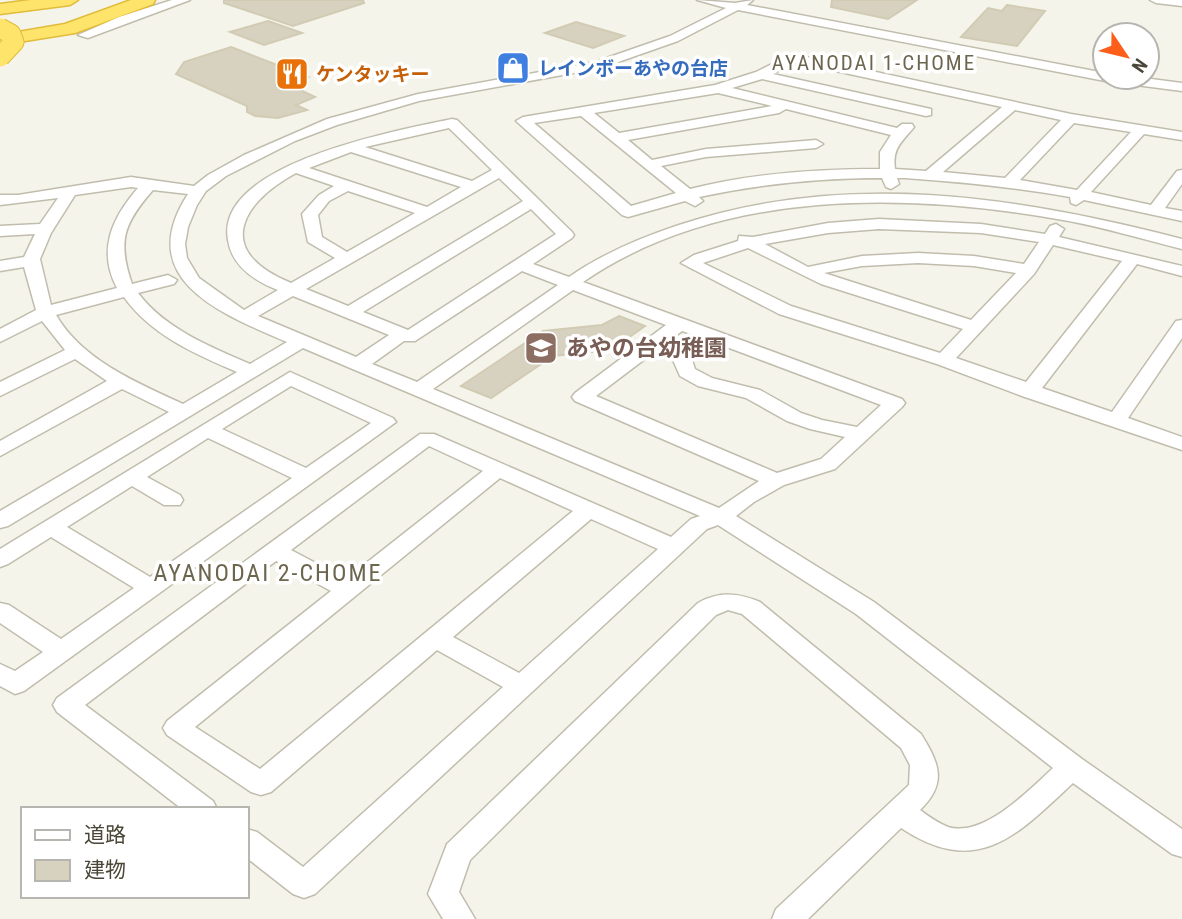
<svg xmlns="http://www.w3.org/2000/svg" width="1182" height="919" viewBox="0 0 1182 919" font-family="'Roboto Condensed','Noto Sans JP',sans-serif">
	<rect width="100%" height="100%" fill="#f5f4eb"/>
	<g fill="#d7d2c0" stroke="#d2cbb3" stroke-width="2">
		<path d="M224,0H363L364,3L293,26L224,3Z"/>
		<path d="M832,0H917L888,19L831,7Z"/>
		<path d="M1007,5L1045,11L1017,46L961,37L988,8L1002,11Z"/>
		<path d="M268,21L302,33L264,45L230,32Z"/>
		<path d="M576,22L624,36L593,48L545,33Z"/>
		<path d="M231,47L308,77L287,84L315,97L296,105L307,110L278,118L255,116L247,112V106L176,74L184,62Z"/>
		<path d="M619,316L645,326L611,350L553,356L491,398L461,386L543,331L602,325Z"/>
	</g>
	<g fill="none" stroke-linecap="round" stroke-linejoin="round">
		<defs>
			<g id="minor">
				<path d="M172,0H190L88,38L78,35L119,17Z"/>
				<path d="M697,0L735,3L753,0L747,5L1105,73V77H1136L1182,83V91L1105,81L738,10L678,41L601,68L419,101L337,125L295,141L226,176L206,191L197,205L188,227L185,244L187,258L199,278L244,310L278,290C255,281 232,267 228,240C214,163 400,130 452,119L457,120L572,232L574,235L572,238L533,264L569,277C602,254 640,238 679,225C845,170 1017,196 1182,239V249C1142,239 1103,227 1063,220C906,192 720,188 583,282L902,399L905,403L902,407L835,469L784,485L754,502L736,516L874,602L1082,759L1182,829V857L1172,854L1073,783C1017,835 978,879 901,828L808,919H772L776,909L909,785L910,765L901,748L742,614L728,610L716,615L470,860L459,892L475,919H443L428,894L447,844L698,603C720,591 738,593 760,602L921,734C939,763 948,783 920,810C928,816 938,823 948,827C984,838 1029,790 1053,768L856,614L718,525L707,529L315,894L304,898L293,894L247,858V829L257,832L303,867L503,687L437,650L271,792L261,795L251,792L167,735L163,728L167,721L331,591L276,561L85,705L213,801L217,809H182L57,712L53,705L57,698L420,434H434L671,537L691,519L700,516L303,348L8,526L0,528V511L169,412L122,389L0,456V441L107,381L75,359L0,396V382L65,350L42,321L0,342V329L36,310L24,267L0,271V261L24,257L35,234L0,236V226L40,224L58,198L0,205V195H18L131,177L194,186L208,175L244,155L327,119L418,94L595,62L670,36L726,8ZM449,128L492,170L472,181L365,147ZM351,152L461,187L427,207L309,168ZM296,173L334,186L319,195L302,214L308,242L335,258L291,283C216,253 237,205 296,173ZM499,178L523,201L348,306L306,289ZM131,187L138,188C112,218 97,250 117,288L51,305L40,259L51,233L75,195ZM153,190L188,194C132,280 222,314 287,342L250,364C211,347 165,329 138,293L174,284L177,280L168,275L132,284C117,241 124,223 153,190ZM348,191L415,213L347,252L322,237L318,215L329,201ZM531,209L556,234L408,330L363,312ZM522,271L558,285L417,382L372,364L404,341H415ZM573,290L666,325L575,393L572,397L575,401L759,481L719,508L433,389ZM293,296L389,335L356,357L258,316ZM124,297C151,335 195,354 237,372L183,404C137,383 82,360 56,315ZM682,331L700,337L685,344L673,360L680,376L698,386L746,398L787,421L810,429L845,437L821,459L777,473L596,396ZM716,343L881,405L857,427L822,420L801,413L760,390L712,378L695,369L692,360L699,352ZM429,446L483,471L346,579L291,550ZM500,478L573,511L260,769L195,727ZM591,519L658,549L519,673L453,637Z"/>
				<path d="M1150,0H1182V6L1156,3Z"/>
				<path d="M792,54L1071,114L1182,132V140L1144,134L1091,192L1151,205L1177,171L1182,170V184L1165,208L1182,211V221L1084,200L1076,205L1071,203L1070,197C1015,187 960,182 905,178H897L899,184L891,189L886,187L882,178C820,178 760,184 699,197L703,201L695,206L685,201L628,217L622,215L516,121L523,117L715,85L756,72ZM794,62L1002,107L926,171L895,169C892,148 902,142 914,127L912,124H902L897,128L732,88L762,79L926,116L931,115V109L773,74ZM718,93L772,106L619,133L594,113ZM786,109L891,135L880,152V169C817,169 752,173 690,189L661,166L706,157L816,148L823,144L816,140L706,149L652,160L628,140L779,113ZM1015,110L1061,120L1005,178L943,172ZM581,116L676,193L631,206L534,123ZM1074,123L1131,132L1077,190L1020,180Z"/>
				<path d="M879,219L981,224L1045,234L1050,226L1056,224L1064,229L1059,237L1182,266V276L1137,264L1042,388L1112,412L1176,321L1182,320V338L1128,418L1182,437V450L1022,396L937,364L779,314L681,263L694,255L738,241L739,236L753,237L828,223ZM879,229L981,233L1039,242L1024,264L974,256L918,253L862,256L808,267L765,244L828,233ZM1053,245L1122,261L1026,382L956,358L1034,274ZM748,248L821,284L963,329L940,353L791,306L703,263ZM918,263L974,266L1016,273L971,320L824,273L862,266Z"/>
				<path d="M290,372L393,418L396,422L24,691L15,694L0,686V664L15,671L43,652L0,623V603L9,605L61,639L134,588L51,537L8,564L0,567V549ZM291,386L371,423L306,468L222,429ZM208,438L292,478L150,577L67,527L132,486L164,505H180L183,500L180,495L147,477Z"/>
			</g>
			<g id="highway">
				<path d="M31,0H78L70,5L0,14V4Z"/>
				<path d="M131,0H155L153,4L75,33L0,45V35L65,24Z"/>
			</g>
		</defs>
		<use href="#minor" stroke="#c1bdad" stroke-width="3"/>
		<use href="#highway" stroke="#e0bc3a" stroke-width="3"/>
		<use href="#minor" fill="#fff" fill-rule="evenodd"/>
		<use href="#highway" fill="#ffe46c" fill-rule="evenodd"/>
		<defs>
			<path id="highway-bridge" d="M0,28L11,34L14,42L0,57"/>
		</defs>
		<use href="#highway-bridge" stroke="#e0bc3a" stroke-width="21" stroke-linecap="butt"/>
		<use href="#highway-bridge" stroke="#ffe46c" stroke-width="19"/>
	</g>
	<defs>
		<symbol id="shop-square" viewBox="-11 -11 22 22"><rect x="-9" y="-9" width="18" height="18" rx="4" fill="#3f7fe0" stroke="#fff"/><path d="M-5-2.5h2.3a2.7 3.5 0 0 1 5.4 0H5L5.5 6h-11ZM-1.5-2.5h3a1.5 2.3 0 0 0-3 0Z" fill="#fff"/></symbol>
		<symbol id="restaurant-square" viewBox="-11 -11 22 22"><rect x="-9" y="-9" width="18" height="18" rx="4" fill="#e8710a" stroke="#fff"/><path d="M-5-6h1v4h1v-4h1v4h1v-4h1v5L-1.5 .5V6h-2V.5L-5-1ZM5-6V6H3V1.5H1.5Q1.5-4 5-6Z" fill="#fff"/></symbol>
		<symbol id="school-square" viewBox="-11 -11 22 22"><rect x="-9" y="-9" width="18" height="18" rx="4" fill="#8d6e63" stroke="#fff"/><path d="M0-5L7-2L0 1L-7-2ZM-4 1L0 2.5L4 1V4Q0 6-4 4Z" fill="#fff"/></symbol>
	</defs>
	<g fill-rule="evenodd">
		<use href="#shop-square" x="494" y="49" width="38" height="38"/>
		<use href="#restaurant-square" x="273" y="55" width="38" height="38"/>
		<use href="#school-square" x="522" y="329" width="38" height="38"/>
	</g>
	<g text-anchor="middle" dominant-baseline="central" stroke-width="7" stroke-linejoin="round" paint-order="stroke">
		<g font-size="19" font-weight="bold" fill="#366cbe" stroke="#fff" text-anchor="start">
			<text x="538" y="68">レインボーあやの台店</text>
		</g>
		<g font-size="19" font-weight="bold" fill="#c56008" stroke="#fff" text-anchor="start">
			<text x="316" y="74">ケンタッキー</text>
		</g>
		<g font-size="21" letter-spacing="2" fill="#6d664f" stroke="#fff">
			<text x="874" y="63">AYANODAI 1-CHOME</text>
		</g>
		<g font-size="23" font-weight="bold" fill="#785e54" stroke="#fff" text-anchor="start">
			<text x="566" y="348">あやの台幼稚園</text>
		</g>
		<g font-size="24" letter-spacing="2" fill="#6d664f" stroke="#fff">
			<text x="268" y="573">AYANODAI 2-CHOME</text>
		</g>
	</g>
	<rect x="21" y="807" width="228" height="91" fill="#ffffff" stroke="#b7b5af" stroke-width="2"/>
	<rect x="35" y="830" width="35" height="10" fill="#ffffff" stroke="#b7b5af" stroke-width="2"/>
	<text x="84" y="842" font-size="21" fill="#4a4638">道路</text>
	<rect x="35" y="860" width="35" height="21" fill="#d7d2c0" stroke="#b7b5af" stroke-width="2"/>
	<text x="84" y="877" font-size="21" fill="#4a4638">建物</text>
	<g transform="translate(1126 56) rotate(125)"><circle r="33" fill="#ffffff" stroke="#b7b5af" stroke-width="2"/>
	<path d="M0-5L12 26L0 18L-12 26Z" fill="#fd5f1b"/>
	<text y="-10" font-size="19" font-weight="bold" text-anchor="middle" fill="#4a4638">N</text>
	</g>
</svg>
